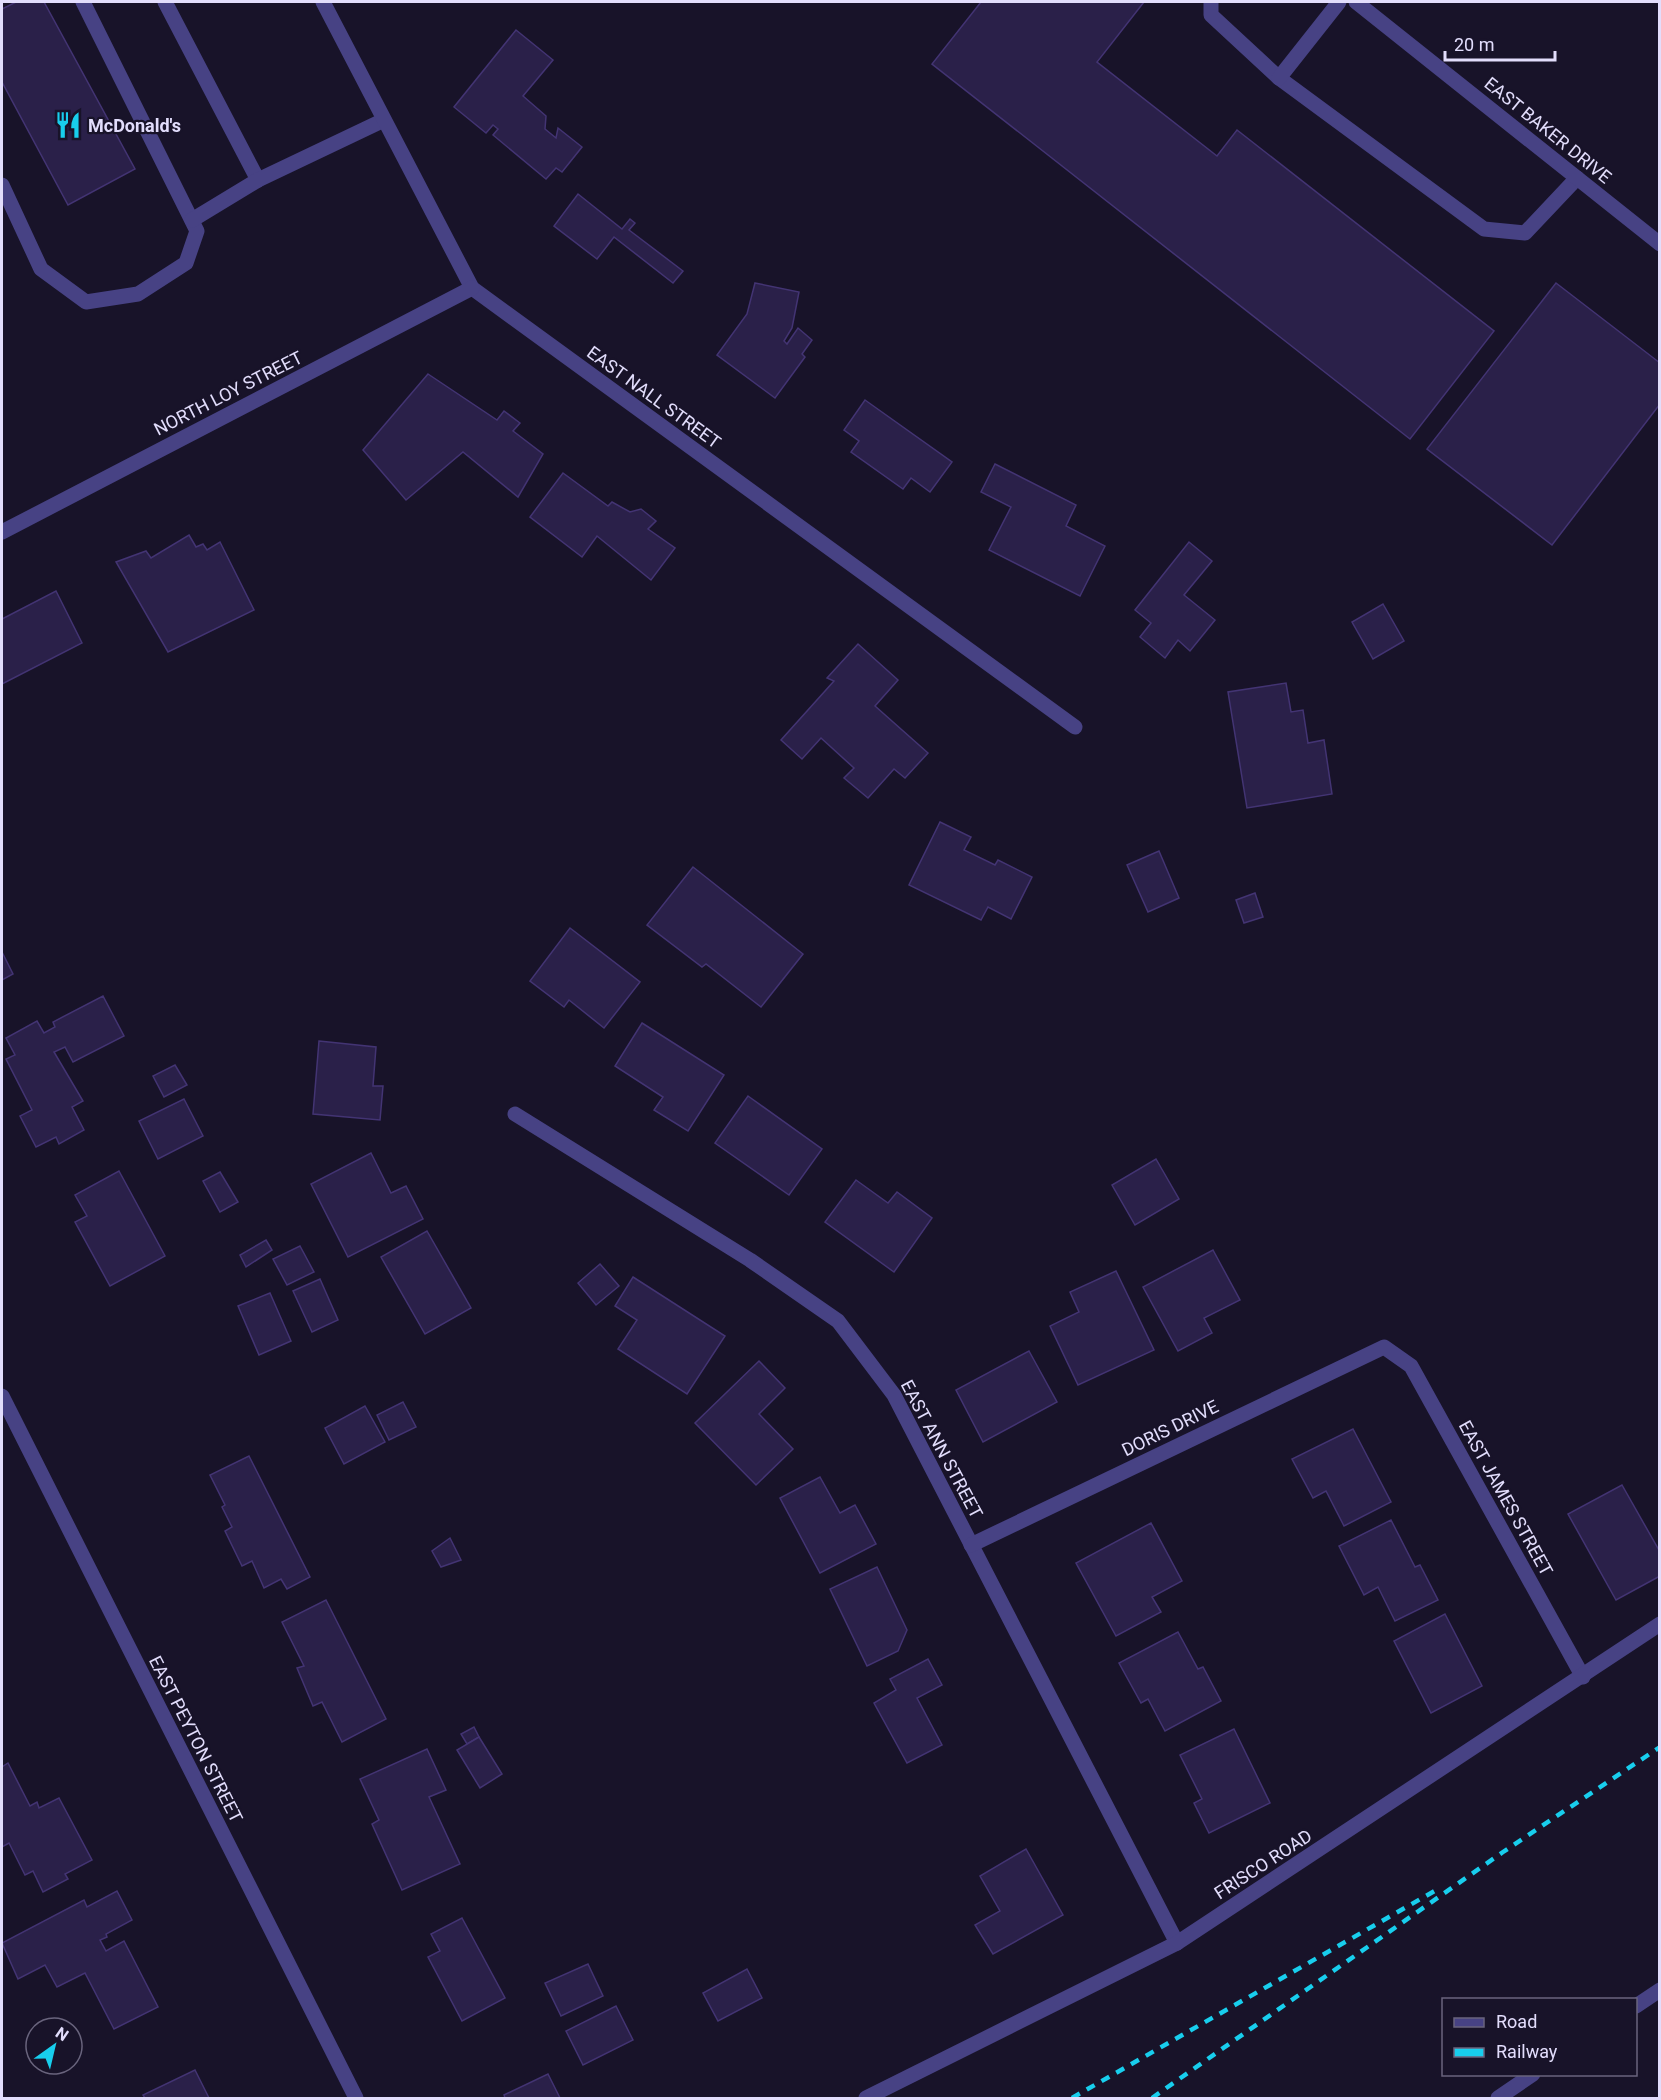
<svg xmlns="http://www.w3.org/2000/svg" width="1661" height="2100" viewBox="0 0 1661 2100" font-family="Roboto,sans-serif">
	<rect width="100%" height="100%" fill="#181329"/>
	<g fill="#2a2049" stroke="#433473" stroke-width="1.5">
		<path d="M16,2H44L135,169L68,205L2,82V9Z"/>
		<path d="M981,2H1144L1097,62L1217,156L1237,130L1494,331L1410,439L932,64Z"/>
		<path d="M516,30L553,60L523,96L546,116L545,129L556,138L558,128L582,147L562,172L556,168L546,179L493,135L498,129L493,125L486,133L454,107Z"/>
		<path d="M578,194L622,229L630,219L635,223L629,230L683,271L673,283L614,237L597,259L554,226Z"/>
		<path d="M755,283L799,292L792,328L784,341L787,344L798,328L812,340L802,354L805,357L775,398L717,355L747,314Z"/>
		<path d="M1556,283L1660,363V404L1552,545L1427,449Z"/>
		<path d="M428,374L497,420L504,411L520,423L513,431L543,454L518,497L463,452L406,500L363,450Z"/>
		<path d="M865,400L952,462L930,492L911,478L903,489L851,452L859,441L844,430Z"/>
		<path d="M995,464L1076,505L1066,526L1105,546L1080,596L989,550L1011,507L981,492Z"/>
		<path d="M563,473L608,506L612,502L630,512L641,509L656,521L648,529L675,548L651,580L597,536L582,557L530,517Z"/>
		<path d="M189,535L196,547L203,544L207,550L220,542L254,610L168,652L116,562L146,551L151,558Z"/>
		<path d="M1189,542L1212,561L1184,595L1215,620L1190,651L1178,640L1165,658L1140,637L1151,623L1135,610Z"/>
		<path d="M56,591L82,643L2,684V619Z"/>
		<path d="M1383,604L1404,641L1373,659L1352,622Z"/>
		<path d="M858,644L898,680L875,706L928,753L905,778L894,769L868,798L844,778L854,768L821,738L802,759L781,740L834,681L827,678Z"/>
		<path d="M1286,683L1291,712L1303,710L1308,743L1324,740L1332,794L1247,808L1228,692Z"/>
		<path d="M940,822L971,837L964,850L995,865L998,860L1032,877L1011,919L988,907L981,920L909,885Z"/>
		<path d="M1159,851L1179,898L1148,912L1127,865Z"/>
		<path d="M693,867L803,954L761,1007L706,964L702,967L647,925Z"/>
		<path d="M1255,893L1263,917L1244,923L1236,900Z"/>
		<path d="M570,928L640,982L604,1028L569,1000L564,1007L530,981Z"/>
		<path d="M2,952L13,974L2,980Z"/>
		<path d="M103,996L124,1036L73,1062L65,1047L54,1052L83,1101L72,1107L84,1130L59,1144L56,1137L36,1147L20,1116L32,1110L6,1059L15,1055L6,1038L37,1021L44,1033L55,1027L53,1022Z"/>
		<path d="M642,1023L724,1075L688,1131L654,1110L663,1097L615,1066Z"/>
		<path d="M319,1041L376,1047L373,1086H383L380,1120L313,1114Z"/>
		<path d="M175,1065L187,1085L164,1097L153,1076Z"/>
		<path d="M748,1096L822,1149L789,1195L715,1143Z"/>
		<path d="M184,1099L203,1136L158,1159L139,1121Z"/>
		<path d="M371,1153L391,1193L406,1186L423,1219L348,1257L311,1184Z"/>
		<path d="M1156,1159L1179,1199L1135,1225L1112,1185Z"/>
		<path d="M119,1171L165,1256L110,1286L75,1222L87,1216L75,1195Z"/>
		<path d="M220,1172L238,1202L220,1212L203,1181Z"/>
		<path d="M856,1180L888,1203L897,1192L932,1218L894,1272L825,1222Z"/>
		<path d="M427,1231L471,1308L425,1334L381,1257Z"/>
		<path d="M266,1240L272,1250L246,1267L240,1255Z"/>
		<path d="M300,1246L314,1272L287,1285L273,1259Z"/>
		<path d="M1213,1250L1240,1300L1204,1318L1212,1333L1178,1351L1143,1287Z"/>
		<path d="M600,1264L619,1286L596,1305L578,1283Z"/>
		<path d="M1116,1271L1154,1350L1078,1385L1050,1326L1079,1312L1070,1292Z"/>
		<path d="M633,1277L725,1336L687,1394L618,1349L637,1320L615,1306Z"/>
		<path d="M320,1279L338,1320L312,1332L293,1291Z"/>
		<path d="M270,1293L291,1341L259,1355L238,1306Z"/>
		<path d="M1029,1351L1057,1402L983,1442L956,1390Z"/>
		<path d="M759,1361L785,1388L759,1414L793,1449L756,1485L695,1423Z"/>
		<path d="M403,1402L416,1427L389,1440L377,1415Z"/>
		<path d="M365,1406L385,1442L344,1464L325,1428Z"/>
		<path d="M1353,1429L1391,1502L1344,1526L1326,1491L1313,1498L1292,1459Z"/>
		<path d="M249,1456L310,1577L287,1589L281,1579L264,1588L252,1561L242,1566L225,1531L232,1527L222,1507L225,1505L210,1475Z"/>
		<path d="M820,1477L840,1513L855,1505L876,1544L820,1573L780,1498Z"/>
		<path d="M1622,1485L1660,1552V1576L1616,1600L1568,1514Z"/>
		<path d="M1391,1520L1415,1567L1420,1565L1438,1600L1395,1621L1378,1587L1364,1595L1339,1546Z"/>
		<path d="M1151,1523L1182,1581L1152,1597L1161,1612L1116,1636L1076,1563Z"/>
		<path d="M450,1538L461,1560L441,1567L432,1551Z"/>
		<path d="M877,1567L907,1630L898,1651L867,1666L830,1589Z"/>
		<path d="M326,1600L386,1719L342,1742L322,1702L313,1706L297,1668L304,1666L282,1622Z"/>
		<path d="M1445,1614L1482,1686L1431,1713L1394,1641Z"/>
		<path d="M1178,1632L1198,1669L1203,1667L1221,1701L1165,1731L1148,1699L1141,1703L1119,1663Z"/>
		<path d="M928,1659L942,1685L917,1698L942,1745L907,1763L874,1703L896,1690L890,1679Z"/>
		<path d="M474,1727L479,1737L467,1744L461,1734Z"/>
		<path d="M1234,1729L1270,1803L1209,1833L1194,1803L1202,1799L1180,1755Z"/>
		<path d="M479,1737L502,1774L480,1788L457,1750Z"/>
		<path d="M427,1749L446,1790L429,1797L460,1864L402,1890L372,1824L379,1820L360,1779Z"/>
		<path d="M8,1763L30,1806L37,1802L39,1808L59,1798L92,1860L65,1874L68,1879L43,1892L33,1871L25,1875L9,1843L2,1847V1767Z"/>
		<path d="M1026,1849L1063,1915L993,1954L975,1925L1000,1911L980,1876Z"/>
		<path d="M117,1891L132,1920L106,1934L107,1937L100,1940L106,1951L124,1941L158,2007L114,2029L85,1973L57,1987L45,1965L18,1979L2,1943L84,1900L87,1907Z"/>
		<path d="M462,1918L505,1998L462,2021L428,1957L440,1951L431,1934Z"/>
		<path d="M588,1964L603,1996L561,2016L545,1983Z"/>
		<path d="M747,1969L762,1998L718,2021L703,1993Z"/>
		<path d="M616,2006L633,2040L583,2065L566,2031Z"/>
		<path d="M195,2070L209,2098H145L143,2095Z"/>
		<path d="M548,2074L560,2098H505L504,2095Z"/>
	</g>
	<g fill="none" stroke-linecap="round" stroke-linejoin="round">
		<g stroke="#474284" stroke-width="15">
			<path d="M165,2L258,180"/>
			<path d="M1211,2V15L1279,78L1484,229L1525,233L1577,178"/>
			<path d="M1279,78L1339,2"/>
			<path d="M2,185L41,269L86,302L138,294L186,263L197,231L83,2"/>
			<path d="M192,220L258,180L384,120"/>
		</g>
		<g stroke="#474284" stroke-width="15">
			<path d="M323,2L472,288L1075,727"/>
			<path d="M1356,2L1660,244"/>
			<path d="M2,532L472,288"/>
			<path d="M515,1114L750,1260L838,1321L894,1395L1177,1943"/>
			<path d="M2,1396L356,2098"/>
			<path d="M971,1545L1384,1347L1411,1366L1583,1677"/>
			<path d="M1636,2006L1660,1990"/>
			<path d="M1498,2098L1533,2074"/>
		</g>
		<path stroke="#474284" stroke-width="15" d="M866,2098L1177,1943L1660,1624"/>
		<g stroke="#18ceed" stroke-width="4.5" stroke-dasharray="9 8" stroke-linecap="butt">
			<path d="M1072,2098L1438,1889"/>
			<path d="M1152,2098L1503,1852L1660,1747"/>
		</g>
	</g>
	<defs>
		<symbol id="restaurant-bare" viewBox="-9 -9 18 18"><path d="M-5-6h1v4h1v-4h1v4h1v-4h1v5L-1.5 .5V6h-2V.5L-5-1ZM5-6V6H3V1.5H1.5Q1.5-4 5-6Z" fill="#18ceed" stroke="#181329" stroke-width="2.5" paint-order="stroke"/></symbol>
	</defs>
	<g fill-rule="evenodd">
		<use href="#restaurant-bare" x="49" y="106" width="38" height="38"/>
	</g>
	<g text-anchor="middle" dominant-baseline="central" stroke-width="4.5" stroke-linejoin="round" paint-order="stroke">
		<g font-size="18" font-weight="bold" fill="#e2ddfc" stroke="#181329" text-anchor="start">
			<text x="88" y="125">McDonald's</text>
		</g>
		<g font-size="18" fill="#e2ddfc" stroke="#181329">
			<text transform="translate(1548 130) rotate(39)">EAST BAKER DRIVE</text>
			<text transform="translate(228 393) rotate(-27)">NORTH LOY STREET</text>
			<text transform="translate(654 397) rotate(36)">EAST NALL STREET</text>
			<text transform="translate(1170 1428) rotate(-26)">DORIS DRIVE</text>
			<text transform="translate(942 1449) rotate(62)">EAST ANN STREET</text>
			<text transform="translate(1506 1498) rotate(61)">EAST JAMES STREET</text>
			<text transform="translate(196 1739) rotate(63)">EAST PEYTON STREET</text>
			<text transform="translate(1263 1864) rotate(-33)">FRISCO ROAD</text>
		</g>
	</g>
	<rect width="1661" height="2100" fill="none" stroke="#e2ddfc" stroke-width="6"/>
	<rect x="1442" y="1998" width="195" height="78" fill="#181329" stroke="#69647d" stroke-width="1.5"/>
	<rect x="1454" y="2018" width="30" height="9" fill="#474284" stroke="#69647d" stroke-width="1.5"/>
	<text x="1496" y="2028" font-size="18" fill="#e2ddfc">Road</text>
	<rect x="1454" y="2048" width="30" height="9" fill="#18ceed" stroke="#69647d" stroke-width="1.5"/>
	<text x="1496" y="2058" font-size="18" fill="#e2ddfc">Railway</text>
	<g transform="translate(54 2046) rotate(34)"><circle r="28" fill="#181329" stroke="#69647d" stroke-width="1.5"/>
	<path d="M0-4.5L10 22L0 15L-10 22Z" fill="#18ceed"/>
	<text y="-9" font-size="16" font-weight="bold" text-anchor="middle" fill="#e2ddfc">N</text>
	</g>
	<path d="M1445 51v9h110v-9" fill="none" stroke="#e2ddfc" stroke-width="3"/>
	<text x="1454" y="51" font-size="18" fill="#e2ddfc" stroke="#181329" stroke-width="4.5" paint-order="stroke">20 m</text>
</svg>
